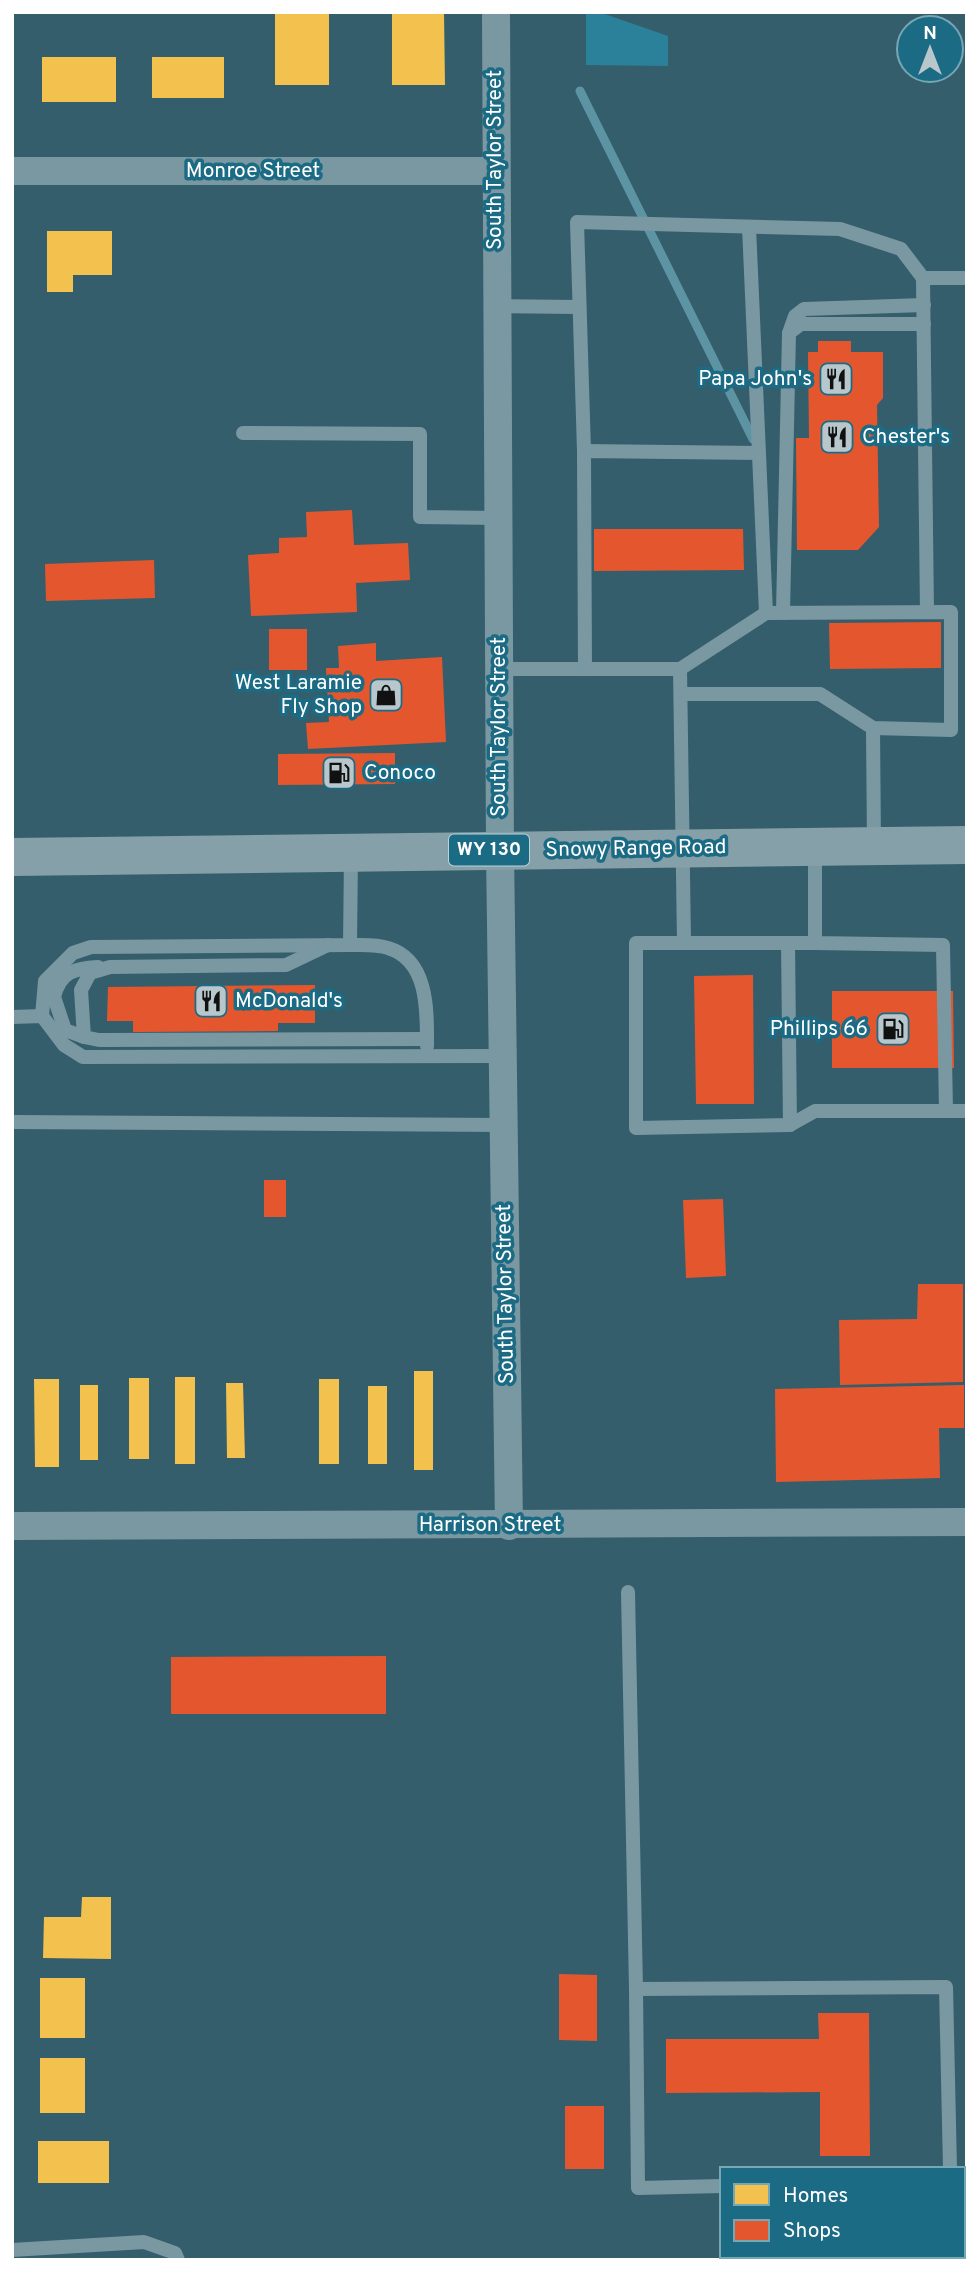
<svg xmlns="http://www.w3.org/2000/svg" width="979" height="2272" viewBox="0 0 979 2272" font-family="Overpass,sans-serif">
	<rect width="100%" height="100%" fill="#345e6c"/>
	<path fill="#2c819a" d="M586,12H599L668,36V66L586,65Z"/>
	<g fill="#f2c14e">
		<rect x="275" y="12" width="54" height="73"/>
		<path d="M392,12H444L445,85H392Z"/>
		<rect x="42" y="57" width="74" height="45"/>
		<rect x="152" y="57" width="72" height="41"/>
		<path d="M47,231H112V275H73V292H47Z"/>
		<rect x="414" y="1371" width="19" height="99"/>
		<rect x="175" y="1377" width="20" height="87"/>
		<rect x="129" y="1378" width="20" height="81"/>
		<path d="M34,1379H59V1467H35Z"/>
		<rect x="319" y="1379" width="20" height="85"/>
		<path d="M226,1383H243L245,1458H227Z"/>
		<rect x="80" y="1385" width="18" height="75"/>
		<rect x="368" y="1386" width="19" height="78"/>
		<path d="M82,1897H111V1959L43,1958L44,1917H81Z"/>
		<rect x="40" y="1978" width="45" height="60"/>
		<rect x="40" y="2058" width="45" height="55"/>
		<rect x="38" y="2141" width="71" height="42"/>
	</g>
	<g fill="#e4572e">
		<path d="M818,341H851V352H883V398L877,405L879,527L858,550H797L796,438H809L808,352H818Z"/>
		<path d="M352,510L354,545L408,543L410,580L356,583L357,612L251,616L248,555L279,553V538L307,537L306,512Z"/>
		<path d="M594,529H743L744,570L594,571Z"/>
		<path d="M154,560L155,598L46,601L45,564Z"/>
		<path d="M941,622V668L830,669L829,623Z"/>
		<rect x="269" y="629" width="38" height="41"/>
		<path d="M376,643V661L442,657L446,742L308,749L306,723L329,722L326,668H339L338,646Z"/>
		<path d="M395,753V784L278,785V754Z"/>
		<path d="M753,975L754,1104H696L694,976Z"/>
		<path d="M315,985V1023H278V1031L133,1032V1021H107L108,987Z"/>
		<path d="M832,991H953L954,1068H832Z"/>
		<rect x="264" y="1180" width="22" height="37"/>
		<path d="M723,1199L726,1276L686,1278L683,1200Z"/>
		<path d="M918,1284H963V1382L840,1385L839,1320L917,1319Z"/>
		<path d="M964,1385V1428H939L940,1478L776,1482L775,1389Z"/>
		<path d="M386,1656V1714H171V1657Z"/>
		<path d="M559,1974L597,1975V2041L559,2040Z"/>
		<path d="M818,2013H869L870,2156H820V2092L666,2093V2039H819Z"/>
		<rect x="565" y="2106" width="39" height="63"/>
	</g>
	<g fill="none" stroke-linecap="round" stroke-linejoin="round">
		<path stroke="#5c94a4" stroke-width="9" d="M580,91L753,439"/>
		<g stroke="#7a98a2" stroke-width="14">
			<path d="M749,227L766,613"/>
			<path d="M923,278H967"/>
			<path d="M496,306L578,307"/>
			<path d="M789,333L795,316L804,309L924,305"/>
			<path d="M243,433L420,434V517L498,518"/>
			<path d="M584,451L577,222L840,229L901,249L923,278L927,612"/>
			<path d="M783,613L789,333L801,324H924"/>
			<path d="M499,669H680L684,943"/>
			<path d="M585,669L584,451L758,453"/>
			<path d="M680,669L766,613L951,612V730L873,728L820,694H681"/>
			<path d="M873,728L874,846"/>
			<path d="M815,848V943L943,945L946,1111H967"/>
			<path d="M788,943L790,1125"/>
			<path d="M815,943H636V1128L790,1125L815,1111H946"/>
			<path d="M328,945L286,965L110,967L90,973L81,990L84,1037L99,1040L427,1039"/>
			<path d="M350,945C362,945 377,944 388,948C429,960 427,1012 427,1046"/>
			<path d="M42,1016L45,981L73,953L91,947L350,945L351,854"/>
			<path d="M12,1017L42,1016L64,1045L83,1057L503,1056"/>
			<path d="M84,1037L65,1030L54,997C60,972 75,968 98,967"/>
			<path d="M12,1122L504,1125"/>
			<path d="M628,1592L636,1989"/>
			<path d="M963,2174H967"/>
			<path d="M722,2186L638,2188L636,1989L946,1987L950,2169"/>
			<path d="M12,2250L144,2242L175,2253L178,2260"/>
		</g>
		<g stroke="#7a98a2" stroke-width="28">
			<path d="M496,12L500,850L509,1526"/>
			<path d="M12,171H495"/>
			<path d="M12,1526L967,1522"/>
		</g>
		<path stroke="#85a0a8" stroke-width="38" d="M12,857L967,845"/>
	</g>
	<defs>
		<symbol id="restaurant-square" viewBox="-11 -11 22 22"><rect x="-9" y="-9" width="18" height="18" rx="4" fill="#b8c7cc" stroke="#1c6b84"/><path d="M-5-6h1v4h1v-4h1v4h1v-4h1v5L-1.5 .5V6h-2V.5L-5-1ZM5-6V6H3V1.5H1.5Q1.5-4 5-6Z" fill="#111"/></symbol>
		<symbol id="shop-square" viewBox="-11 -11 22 22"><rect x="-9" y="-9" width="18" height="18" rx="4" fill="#b8c7cc" stroke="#1c6b84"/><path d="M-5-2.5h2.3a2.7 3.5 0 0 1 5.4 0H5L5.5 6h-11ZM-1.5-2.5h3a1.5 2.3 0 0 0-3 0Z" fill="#111"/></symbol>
		<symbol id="fuel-square" viewBox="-11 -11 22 22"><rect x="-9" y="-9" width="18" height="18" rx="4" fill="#b8c7cc" stroke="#1c6b84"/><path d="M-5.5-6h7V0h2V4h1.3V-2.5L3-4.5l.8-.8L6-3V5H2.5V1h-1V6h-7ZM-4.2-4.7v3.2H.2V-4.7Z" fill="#111"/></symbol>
	</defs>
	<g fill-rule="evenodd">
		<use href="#restaurant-square" x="817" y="360" width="38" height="38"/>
		<use href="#restaurant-square" x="818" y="418" width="38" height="38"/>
		<use href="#shop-square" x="367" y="676" width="38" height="38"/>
		<use href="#fuel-square" x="320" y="754" width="38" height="38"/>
		<use href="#restaurant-square" x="192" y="982" width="38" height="38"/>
		<use href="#fuel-square" x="874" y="1010" width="38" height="38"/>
	</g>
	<g text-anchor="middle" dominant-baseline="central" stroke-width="7" stroke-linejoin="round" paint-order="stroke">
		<rect fill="#1c6b84" stroke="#bbd3da" stroke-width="2" x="449" y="834.5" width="80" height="31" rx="5"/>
		<g font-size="19" font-weight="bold" fill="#fff">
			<text x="489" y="850">WY 130</text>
		</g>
		<g font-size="21" fill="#fff" stroke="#1c6b84">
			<text transform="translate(495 160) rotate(-90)">South Taylor Street</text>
			<text x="253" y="171">Monroe Street</text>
			<text transform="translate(499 727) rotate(-90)">South Taylor Street</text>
			<text transform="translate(636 849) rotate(-1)">Snowy Range Road</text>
			<text transform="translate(506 1294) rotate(-91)">South Taylor Street</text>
			<text x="490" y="1525">Harrison Street</text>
		</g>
		<g font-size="21" fill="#fff" stroke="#1c6b84" text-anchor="end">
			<text x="812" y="379">Papa John's</text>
			<text x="862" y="437" text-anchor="start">Chester's</text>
			<text x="362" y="683">West Laramie<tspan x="362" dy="24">Fly Shop</tspan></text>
			<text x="364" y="773" text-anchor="start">Conoco</text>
			<text x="235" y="1001" text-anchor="start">McDonald's</text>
			<text x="868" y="1029">Phillips 66</text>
		</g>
	</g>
	<rect width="979" height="2272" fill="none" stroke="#ffffff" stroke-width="28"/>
	<rect x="720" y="2167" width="245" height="91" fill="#1c6b84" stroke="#77a6b5" stroke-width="2"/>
	<rect x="734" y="2184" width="35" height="21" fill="#f2c14e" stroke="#77a6b5" stroke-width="2"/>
	<text x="783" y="2202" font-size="21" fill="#ffffff">Homes</text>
	<rect x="734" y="2220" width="35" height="21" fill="#e4572e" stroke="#77a6b5" stroke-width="2"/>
	<text x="783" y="2237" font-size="21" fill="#ffffff">Shops</text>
	<g transform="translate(930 49)"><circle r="33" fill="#1c6b84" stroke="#77a6b5" stroke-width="2"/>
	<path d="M0-5L12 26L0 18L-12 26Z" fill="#b8c7cc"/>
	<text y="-10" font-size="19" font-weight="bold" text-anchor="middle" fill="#ffffff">N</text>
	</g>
</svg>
